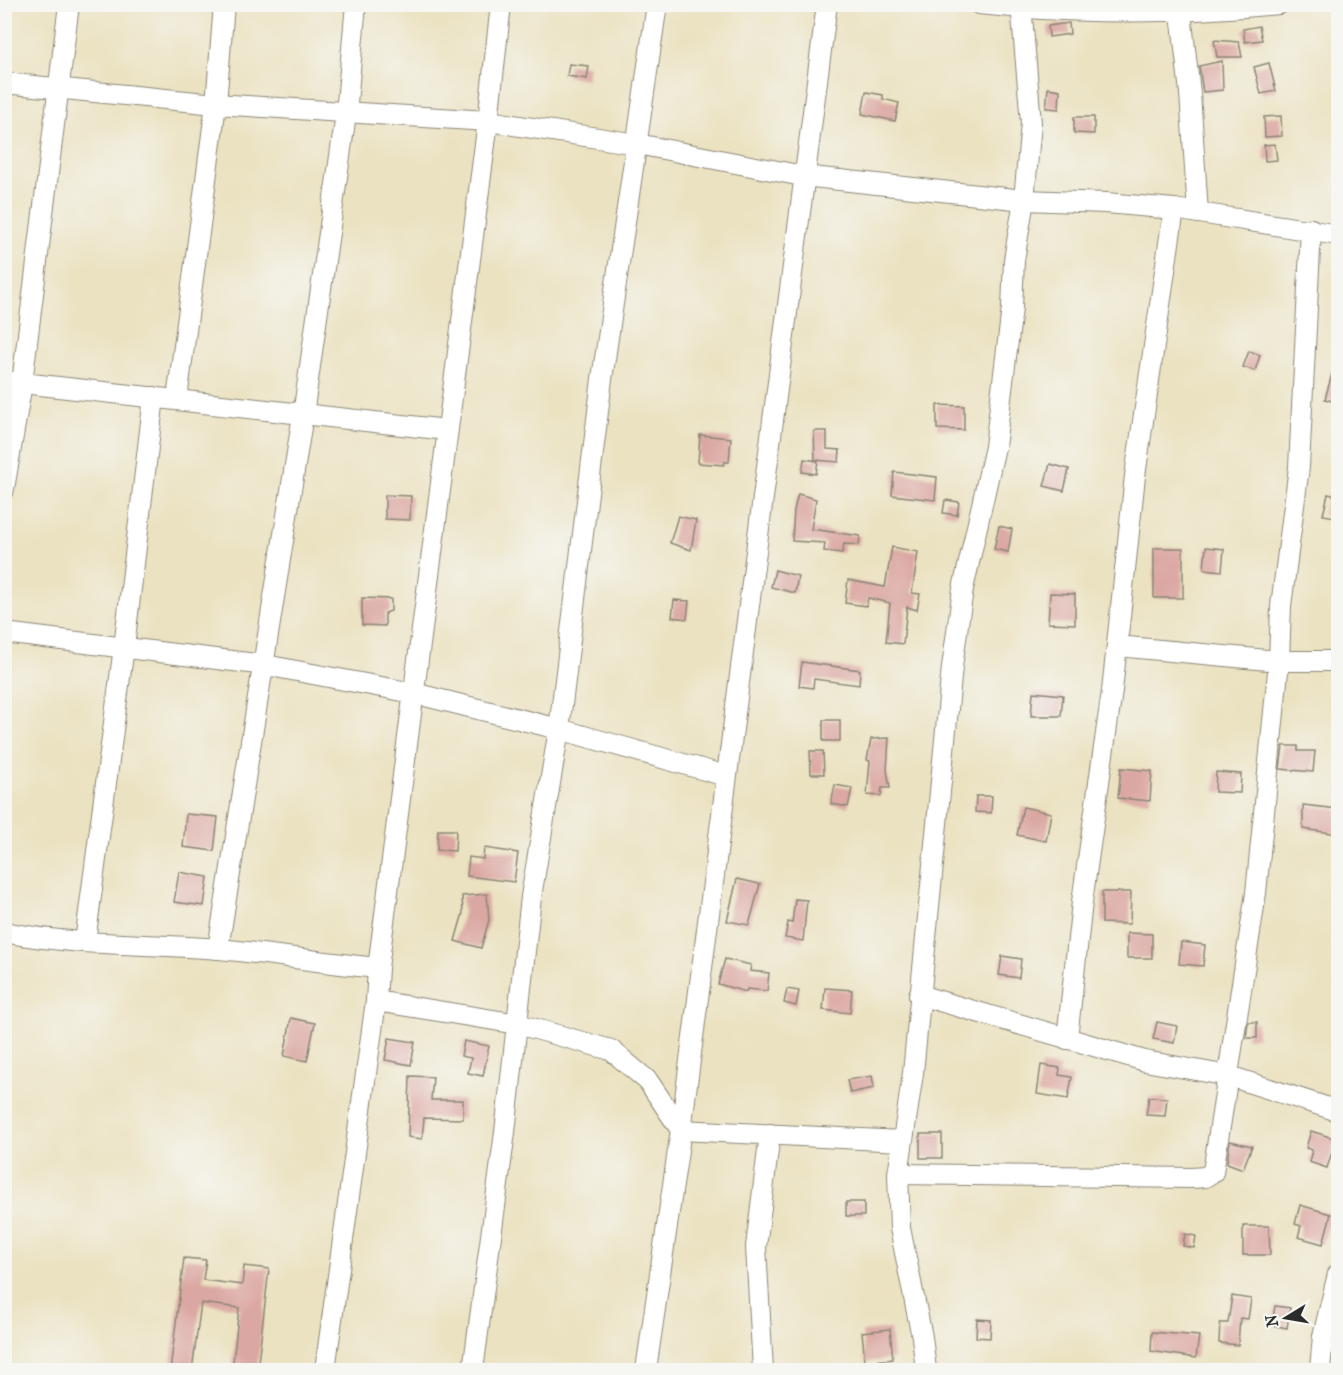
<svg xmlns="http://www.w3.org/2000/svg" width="1343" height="1375" viewBox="0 0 1343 1375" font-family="'IM FELL French Canon',serif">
	<rect width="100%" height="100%" fill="#f6f6f2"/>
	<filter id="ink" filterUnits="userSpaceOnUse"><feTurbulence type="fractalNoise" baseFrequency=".0167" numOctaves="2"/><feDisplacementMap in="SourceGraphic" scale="12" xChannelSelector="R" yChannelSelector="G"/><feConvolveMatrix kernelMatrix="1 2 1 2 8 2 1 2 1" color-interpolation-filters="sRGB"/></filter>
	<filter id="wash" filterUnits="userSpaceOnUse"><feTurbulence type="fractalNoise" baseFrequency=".008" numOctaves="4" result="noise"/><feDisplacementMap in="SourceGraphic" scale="24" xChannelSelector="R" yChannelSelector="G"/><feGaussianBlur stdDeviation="1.35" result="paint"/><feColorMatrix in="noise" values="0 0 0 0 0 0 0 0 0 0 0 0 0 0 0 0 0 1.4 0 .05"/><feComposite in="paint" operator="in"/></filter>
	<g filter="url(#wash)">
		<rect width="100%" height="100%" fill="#ebe2c1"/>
		<g id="blocks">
			<g fill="#dba7a2">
				<path d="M1069,23L1070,34L1049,37L1048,26Z"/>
				<path d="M1259,26L1262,40L1245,42L1243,29Z"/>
				<path d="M1214,40L1239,42L1242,57H1217Z"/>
				<path d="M1222,61L1223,90L1203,92L1199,66Z"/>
				<path d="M1269,63L1276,91L1261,94L1254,67Z"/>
				<path d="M569,64L589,66L587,79L567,76Z"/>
				<path d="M1048,88L1060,90L1059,109L1046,108Z"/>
				<path d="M866,92L883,95V99L899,103L895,121L862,114Z"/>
				<path d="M1281,116L1282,136L1265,137L1264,117Z"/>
				<path d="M1074,117H1094V134L1074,133Z"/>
				<path d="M1275,144L1277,160L1265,161L1264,145Z"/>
				<path d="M1249,351L1260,355L1255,371L1243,367Z"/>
				<path d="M1335,363H1338V403L1325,399Z"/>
				<path d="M937,405L964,406V430L937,429Z"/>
				<path d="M814,431H827V449L840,450L839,462L815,460Z"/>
				<path d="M700,435L731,438L729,462H725L724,465L698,463Z"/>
				<path d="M804,459L818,461L816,474L802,472Z"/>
				<path d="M1050,464L1069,469L1064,491L1044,486Z"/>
				<path d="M894,472L937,477L935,500L892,495Z"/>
				<path d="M798,494L816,499L811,529L860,536L859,545L844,544L842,553L824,551L825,543L792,541L794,510Z"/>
				<path d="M1328,494L1338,496L1335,517L1323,515Z"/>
				<path d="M385,495L411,496L410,520L385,519Z"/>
				<path d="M945,500L959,502L957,515L943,513Z"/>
				<path d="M678,516L696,520L691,550L670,543Z"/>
				<path d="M999,526L1012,529L1008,552L994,549Z"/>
				<path d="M892,547L918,552L912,593L920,594L917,610L907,607L903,644L886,642L890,603L868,598L866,606L845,603L848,580L885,587Z"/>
				<path d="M1206,547L1224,549L1222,571L1204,569Z"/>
				<rect x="1154" y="548" width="29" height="50"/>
				<path d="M775,570L798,576L795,593L771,587Z"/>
				<path d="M1050,593L1075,594V624L1048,623Z"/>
				<path d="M362,598L391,599V611L385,613V626L362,625Z"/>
				<path d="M674,600L689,601L687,619L672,617Z"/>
				<path d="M802,662L860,670L859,685L814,679L813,688L799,686Z"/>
				<path d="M1033,692L1063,695L1061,716H1031Z"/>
				<rect x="823" y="720" width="17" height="21"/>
				<path d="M889,738L887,770L890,788H882L881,796L867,795L870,761L867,760L871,739Z"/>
				<path d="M1283,746H1298V751H1315L1313,772L1280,769Z"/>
				<path d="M810,751H823L824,774H811Z"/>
				<path d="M1121,768L1152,771L1150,801L1118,798Z"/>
				<path d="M1216,772L1241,774L1240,793L1215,792Z"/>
				<path d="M835,785L852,788L848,807L831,804Z"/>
				<path d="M976,796H992L991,813L975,812Z"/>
				<path d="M1303,805L1338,809V834L1303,829Z"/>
				<path d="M1023,807L1051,813L1046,841L1017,835Z"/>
				<path d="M186,814L218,817L214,851L183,847Z"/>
				<path d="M438,830H456L455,851L437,850Z"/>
				<path d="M484,848L518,853L514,882L467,876L469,857L483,859Z"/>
				<path d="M179,872L208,877L204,906L174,902Z"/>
				<path d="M737,879L760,884L749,925L727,921Z"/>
				<path d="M1102,892H1131L1130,924L1102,923Z"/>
				<path d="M487,894L489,920L481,948L455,941L463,913L462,896Z"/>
				<path d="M795,899L807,900L803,941L785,938L788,922L792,923Z"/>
				<path d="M1127,933L1152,934V958H1127Z"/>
				<path d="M1181,942L1205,945L1203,966L1179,964Z"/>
				<path d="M1002,956L1021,959L1019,978L999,975Z"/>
				<path d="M725,959L751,965L750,971L769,973L767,991L747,989L746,992L718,984Z"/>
				<path d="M825,988L852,990L850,1013L823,1010Z"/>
				<path d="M787,989L799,991L796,1006L784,1003Z"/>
				<path d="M291,1018L315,1023L307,1061L284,1056Z"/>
				<path d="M1157,1022L1177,1026L1174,1043L1153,1039Z"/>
				<path d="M1248,1022H1257V1038H1246Z"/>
				<path d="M389,1038L415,1042L411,1065L385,1060Z"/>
				<path d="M464,1041L489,1046L483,1076L468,1073L471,1058L461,1056Z"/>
				<path d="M1041,1065L1060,1068L1059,1075L1072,1077L1068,1099L1037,1094Z"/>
				<path d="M410,1076L433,1077L431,1100H463V1119L424,1118L422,1139L408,1137Z"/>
				<path d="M872,1076L874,1088L850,1093L847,1080Z"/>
				<path d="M1149,1097L1167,1098L1165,1116L1146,1115Z"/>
				<path d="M1311,1131L1336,1139L1327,1168L1309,1162L1312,1150L1306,1148Z"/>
				<rect x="920" y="1134" width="22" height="24"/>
				<path d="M1230,1141L1252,1146L1243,1169L1227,1163Z"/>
				<rect x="846" y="1202" width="18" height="14"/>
				<path d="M1300,1205L1331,1214L1323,1244L1298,1237L1301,1226L1295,1224Z"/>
				<path d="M1243,1226H1269L1270,1255H1243Z"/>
				<path d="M1185,1234L1196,1236L1194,1248L1183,1246Z"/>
				<path d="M184,1258L206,1260L203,1280L242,1285L244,1266L269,1269L257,1371H232L239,1308L201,1303L192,1371H170Z"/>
				<path d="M1232,1296L1251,1299L1248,1319L1240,1318L1238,1345L1219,1343L1220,1323H1228Z"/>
				<path d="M1275,1306L1290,1308L1287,1328L1272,1325Z"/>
				<path d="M977,1319L991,1320L990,1338L976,1337Z"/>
				<path d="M890,1329L893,1359L865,1362L862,1332Z"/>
				<path d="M1152,1332L1199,1336L1196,1358L1151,1351Z"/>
			</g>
		</g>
	</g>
	<g filter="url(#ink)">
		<use href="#blocks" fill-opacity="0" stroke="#8b8676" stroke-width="1.5"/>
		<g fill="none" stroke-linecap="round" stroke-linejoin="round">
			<defs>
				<g id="minor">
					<path d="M979,4C1080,14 1179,14 1279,4"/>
					<path d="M1180,4L1190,93L1198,213"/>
					<path d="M4,83L216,104L488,121L637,144L803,176L1024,200L1106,203L1174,209L1338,235"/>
					<path d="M4,381L447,430"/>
					<path d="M177,399L216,104L224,4"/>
					<path d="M4,489L22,383L69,4"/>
					<path d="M4,633L265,665L413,693L559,729L726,776"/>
					<path d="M1117,646L1279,661H1338"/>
					<path d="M4,932C75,946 147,943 219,949C272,954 325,963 378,968"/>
					<path d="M85,942L124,647L154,397"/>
					<path d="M218,949L303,415L346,114L356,4"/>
					<path d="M919,995L1145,1061L1229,1076L1338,1111"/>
					<path d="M376,1001L518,1024L611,1050L648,1081L681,1130L902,1141"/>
					<path d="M1067,1039L1082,902L1112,691L1135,476L1174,209"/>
					<path d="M898,1174L1192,1178L1205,1177L1213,1172L1256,893L1279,661L1281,606L1299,467L1311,229"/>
					<path d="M325,1370L376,1001L378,968L488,121L501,4"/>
					<path d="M473,1370L505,1132L531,897L559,729L602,379L657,4"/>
					<path d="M646,1370L681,1130L827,4"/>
					<path d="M763,1370L756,1247L770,1134"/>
					<path d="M926,1370L922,1337L900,1228L898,1174L913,1073L952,667L963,589L995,447L1012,308L1014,260L1024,200L1031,123L1021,4"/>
					<path d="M1320,1370L1323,1336L1338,1274"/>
				</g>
			</defs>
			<use href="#minor" stroke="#8b8676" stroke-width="22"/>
			<use href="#minor" stroke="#fff" stroke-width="20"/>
		</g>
	</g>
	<rect width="1343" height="1375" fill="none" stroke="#f6f6f2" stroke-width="24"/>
	<g transform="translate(1286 1318) rotate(259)" stroke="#f6f6f2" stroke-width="4.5" paint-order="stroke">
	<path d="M0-4.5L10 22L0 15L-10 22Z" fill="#2b2b2b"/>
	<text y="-9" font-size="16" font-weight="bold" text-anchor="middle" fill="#2b2b2b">N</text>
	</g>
</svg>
